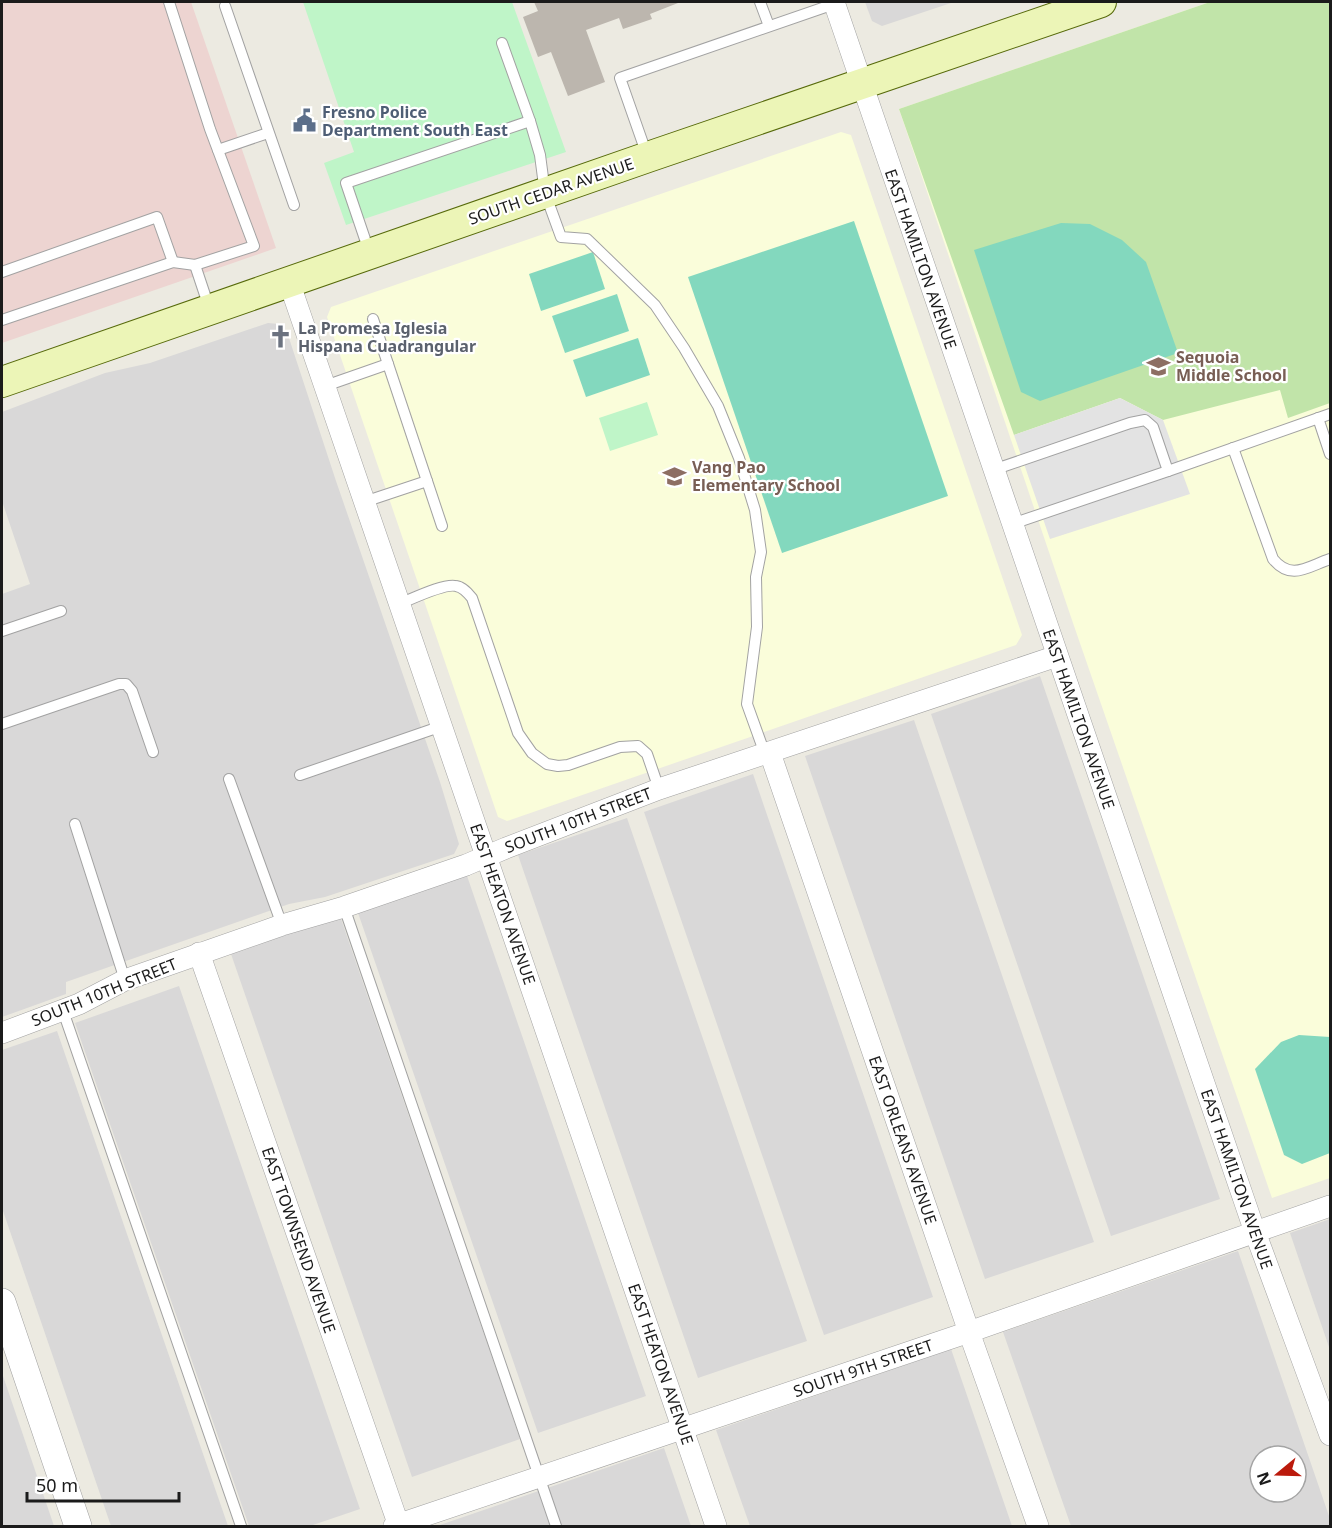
<svg xmlns="http://www.w3.org/2000/svg" width="1332" height="1528" viewBox="0 0 1332 1528" font-family="'Noto Sans',sans-serif">
	<rect width="100%" height="100%" fill="#eceae1"/>
	<g fill="#d9d8d8" fill-rule="evenodd">
		<path d="M865,2H954L882,26L872,21Z"/>
		<path d="M268,323L278,324L287,332L336,481L440,782L459,844L454,854L325,897L289,904L66,982V994L2,1017V594L30,584L2,501V412L105,373L150,363Z"/>
		<path d="M1040,676L1220,1199L1111,1236L931,714Z"/>
		<path d="M914,720L1094,1242L985,1279L805,756Z"/>
		<path d="M753,774L933,1297L824,1335L644,812Z"/>
		<path d="M627,818L807,1341L698,1378L518,855Z"/>
		<path d="M466,873L646,1396L538,1433L357,910Z"/>
		<path d="M340,916L520,1439L412,1477L231,954Z"/>
		<path d="M179,986L360,1509L310,1526H249L75,1023Z"/>
		<path d="M57,1031L147,1292L228,1526H111L2,1208V1050Z"/>
		<path d="M1330,1219V1350L1290,1233Z"/>
		<path d="M1238,1251L1330,1519V1526H1071L1003,1332ZM1260,1456H1296V1492H1260Z"/>
		<path d="M951,1349L1012,1526H750L716,1430Z"/>
		<path d="M2,1373L54,1526H2Z"/>
		<path d="M664,1448L691,1526H437Z"/>
	</g>
	<path fill="#edd4d1" d="M2,2H191L276,248L2,343Z"/>
	<g fill="#fafdda">
		<path d="M1210,2H1330V1178L1272,1198L1073,623L899,109Z"/>
		<path d="M841,132L851,135L1022,635L1016,645L507,821L498,817L327,317L331,307Z"/>
	</g>
	<path fill="#c1e4a9" d="M1210,2H1330V403L1288,418L1280,390L1163,420L1120,398L1014,435L899,109Z"/>
	<g fill="#bff5c8">
		<path d="M303,2H512L566,152L346,225L324,163L354,152Z"/>
		<path d="M647,402L658,435L610,451L599,418Z"/>
	</g>
	<g fill="#83d8be">
		<path d="M854,221L948,496L782,553L688,277Z"/>
		<path d="M1061,223L1090,224L1122,240L1146,262L1178,353L1040,401L1021,392L974,250Z"/>
		<path d="M593,252L605,289L541,311L529,274Z"/>
		<path d="M617,294L629,331L565,353L552,316Z"/>
		<path d="M638,338L650,375L586,397L573,360Z"/>
		<path d="M1299,1035L1330,1037V1153L1302,1164L1284,1155L1255,1069L1281,1042Z"/>
	</g>
	<path fill="#e3e3e3" d="M1120,398L1163,420L1190,494L1050,539L1014,435Z"/>
	<path fill="#bcb6ae" d="M534,2H678V3L650,14L652,19L623,29L619,18L586,30L605,82L568,96L551,52L538,57L523,17L538,11Z"/>
	<g fill="none" stroke-linecap="round" stroke-linejoin="round">
		<defs>
			<g id="service">
				<path d="M760,2L769,26"/>
				<path d="M225,6L294,205"/>
				<path d="M502,43L530,121L540,155L545,193L561,237L587,239L655,305L684,348L718,406L739,458L755,510L761,552L756,577L757,627L747,704L765,754"/>
				<path d="M218,150L268,133"/>
				<path d="M647,155L620,78L834,4"/>
				<path d="M369,251L346,183L530,121"/>
				<path d="M195,265L209,307"/>
				<path d="M2,272L157,217L173,262"/>
				<path d="M373,319L427,481"/>
				<path d="M2,320L173,262L195,265L254,246L210,129L169,2"/>
				<path d="M325,386L388,364"/>
				<path d="M1318,418L1330,454"/>
				<path d="M1233,448L1273,559C1291,581 1307,567 1330,559"/>
				<path d="M993,470L1130,423L1145,420L1153,427L1168,471L1012,524"/>
				<path d="M1168,471L1330,414"/>
				<path d="M364,502L427,481L442,526"/>
				<path d="M399,604C412,599 444,583 456,586C463,587 468,593 472,598L518,733L532,753L547,764L558,766L568,765L620,747L638,746L647,754L659,789"/>
				<path d="M2,631L61,611"/>
				<path d="M2,724L119,684H126L132,691L153,752"/>
				<path d="M300,775L442,726"/>
				<path d="M229,779L282,925"/>
				<path d="M75,824L125,980"/>
				<path d="M344,907L556,1526"/>
				<path d="M63,1011L241,1526"/>
			</g>
			<g id="minor">
				<path d="M834,2L1255,1232L1330,1435"/>
				<path d="M289,282L716,1526"/>
				<path d="M770,753L969,1332L1038,1526"/>
				<path d="M199,953L399,1526"/>
				<path d="M2,1033L79,1004L125,980L282,925L344,907L466,865L506,848L659,789L1057,656"/>
				<path d="M394,1526L969,1332L1330,1206"/>
			</g>
			<path id="tertiary" d="M2,1302L78,1526"/>
			<path id="secondary" d="M2,382L648,157L1101,2"/>
		</defs>
		<use href="#service" stroke="#a2a2a2" stroke-width="12"/>
		<use href="#minor" stroke="#a2a2a2" stroke-width="22"/>
		<use href="#tertiary" stroke="#a2a2a2" stroke-width="28"/>
		<use href="#secondary" stroke="#576a0b" stroke-width="32"/>
		<use href="#service" stroke="#fff" stroke-width="10"/>
		<use href="#minor" stroke="#fff" stroke-width="21"/>
		<use href="#tertiary" stroke="#fff" stroke-width="27"/>
		<use href="#secondary" stroke="#ecf5b7" stroke-width="30"/>
	</g>
	<defs>
		<symbol id="civic-bare" viewBox="-9 -9 18 18"><path d="M-.6-6.5H3V-4.5H.6V-3L4-1V1h2V6H-6V1h2V-1L-.6-3ZM-1.2 2.5V6h2.4V2.5Z" fill="#5c6f8a" stroke="#fff" stroke-width="2.5" paint-order="stroke"/></symbol>
		<symbol id="church-bare" viewBox="-9 -9 18 18"><path d="M-1.2-6h2.4v3.5h3.3v2.4h-3.3V6h-2.4V-.1h-3.3v-2.4h3.3Z" fill="#6b7280" stroke="#fff" stroke-width="2.5" paint-order="stroke"/></symbol>
		<symbol id="school-bare" viewBox="-9 -9 18 18"><path d="M0-5L7-2L0 1L-7-2ZM-4 1L0 2.5L4 1V4Q0 6-4 4Z" fill="#8d6e63" stroke="#fff" stroke-width="2.5" paint-order="stroke"/></symbol>
	</defs>
	<g fill-rule="evenodd">
		<use href="#civic-bare" x="288" y="104" width="33" height="33"/>
		<use href="#church-bare" x="264" y="320" width="33" height="33"/>
		<use href="#school-bare" x="1142" y="350" width="33" height="33"/>
		<use href="#school-bare" x="658" y="460" width="33" height="33"/>
	</g>
	<g text-anchor="middle" dominant-baseline="central" stroke-width="4.5" stroke-linejoin="round" paint-order="stroke">
		<g font-size="16" font-weight="bold" fill="#4e5e75" stroke="#fff" text-anchor="start">
			<text x="322" y="112">Fresno Police<tspan x="322" dy="18">Department South East</tspan></text>
		</g>
		<g font-size="16" fill="#1b1b1b" stroke="#fff">
			<text transform="translate(551 191) rotate(-19)">SOUTH CEDAR AVENUE</text>
			<text transform="translate(921 259) rotate(71)">EAST HAMILTON AVENUE</text>
			<text transform="translate(1079 719) rotate(71)">EAST HAMILTON AVENUE</text>
			<text transform="translate(578 820) rotate(-21)">SOUTH 10TH STREET</text>
			<text transform="translate(503 904) rotate(71)">EAST HEATON AVENUE</text>
			<text transform="translate(104 992) rotate(-22)">SOUTH 10TH STREET</text>
			<text transform="translate(903 1140) rotate(71)">EAST ORLEANS AVENUE</text>
			<text transform="translate(1237 1179) rotate(71)">EAST HAMILTON AVENUE</text>
			<text transform="translate(299 1240) rotate(71)">EAST TOWNSEND AVENUE</text>
			<text transform="translate(661 1364) rotate(71)">EAST HEATON AVENUE</text>
			<text transform="translate(863 1368) rotate(-19)">SOUTH 9TH STREET</text>
		</g>
		<g font-size="16" font-weight="bold" fill="#5b616d" stroke="#fff" text-anchor="start">
			<text x="298" y="328">La Promesa Iglesia<tspan x="298" dy="18">Hispana Cuadrangular</tspan></text>
		</g>
		<g font-size="16" font-weight="bold" fill="#785e54" stroke="#fff" text-anchor="start">
			<text x="1176" y="357">Sequoia<tspan x="1176" dy="18">Middle School</tspan></text>
			<text x="692" y="467">Vang Pao<tspan x="692" dy="18">Elementary School</tspan></text>
		</g>
	</g>
	<rect width="1332" height="1528" fill="none" stroke="#1b1b1b" stroke-width="6"/>
	<g transform="translate(1278 1474) rotate(251)"><circle r="28" fill="#ffffff" stroke="#a4a4a4" stroke-width="1.5"/>
	<path d="M0-4.5L10 22L0 15L-10 22Z" fill="#bb1a0c"/>
	<text y="-9" font-size="16" font-weight="bold" text-anchor="middle" fill="#1b1b1b">N</text>
	</g>
	<path d="M27 1492v9h152v-9" fill="none" stroke="#1b1b1b" stroke-width="3"/>
	<text x="36" y="1492" font-size="18" fill="#1b1b1b" stroke="#ffffff" stroke-width="4.5" paint-order="stroke">50 m</text>
</svg>
